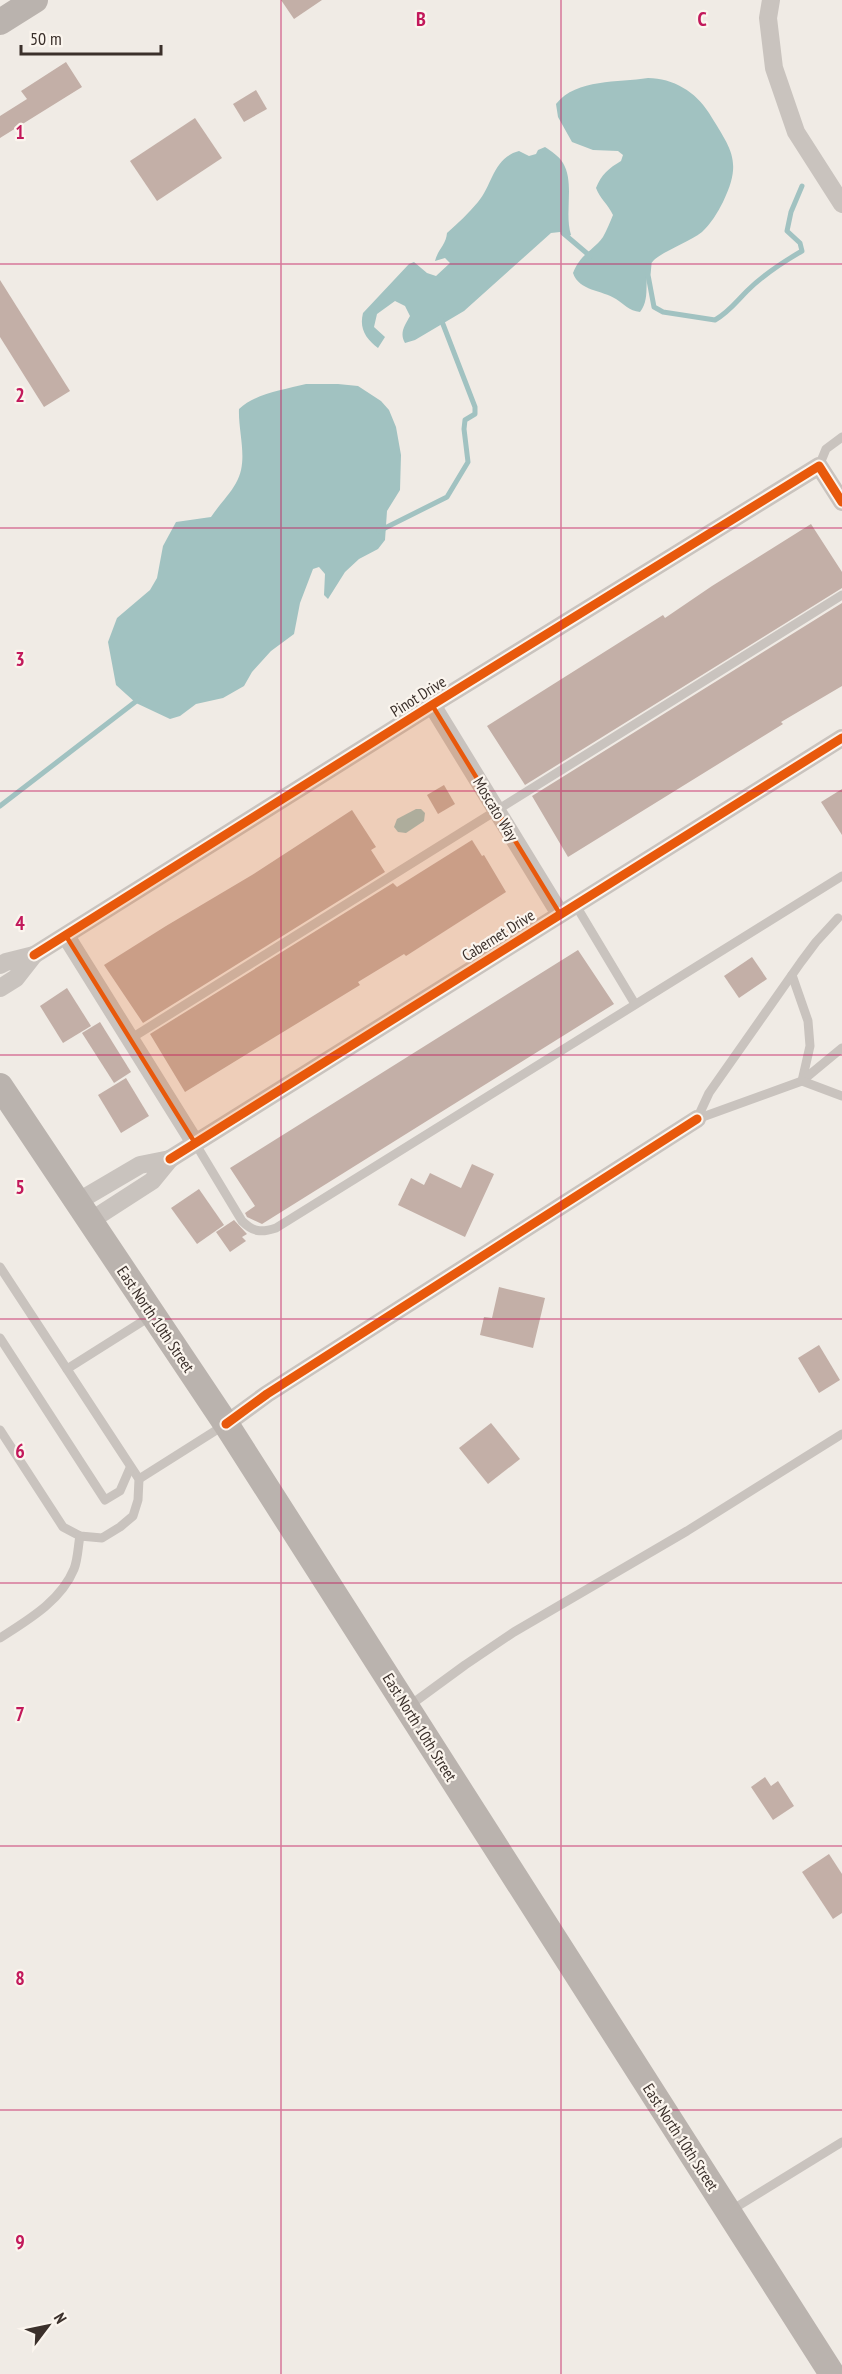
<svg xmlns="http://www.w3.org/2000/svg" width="842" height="2374" viewBox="0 0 842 2374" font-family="'PT Sans Narrow',sans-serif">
	<rect width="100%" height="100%" fill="#f0ebe5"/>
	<g fill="#a1c2c1">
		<path d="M648,78C673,78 696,92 709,113C731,149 743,161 723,202C718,212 710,225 702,232C689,242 664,251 654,260C640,274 653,296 640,312C629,311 624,304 616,299C602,290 579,291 573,273C581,253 592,252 603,237C607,230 610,222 613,215C608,204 600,199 596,188C601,175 609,168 621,161L623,155L618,151L593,150L572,142L558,117L556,104C577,78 618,83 648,78Z"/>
		<path d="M545,147C551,151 559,156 563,163C575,183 564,213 571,235L567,237L560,232L551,233L464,311L415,340L405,343C399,333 405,325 410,316L405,306L395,301L377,314L374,327L385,337L378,348C366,339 359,329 363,313L409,264L414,262L427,273L436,276L450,263L445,258L435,261C438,249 446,245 447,233C458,223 469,213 478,202C493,184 493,158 519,151L529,156L536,154L538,150Z"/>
		<path d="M306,384H338L358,386L381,401L389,410L396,427L401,455L400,490L387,511L385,540L378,549L359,559L345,572L328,599L324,595L325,574L319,567L313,569L300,603L294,634L271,651L252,672L244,686L223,698L196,704L180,716L170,719L136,703L116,685L108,642L117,618L150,590L157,578L163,546L176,522L211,517C219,505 230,494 236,483C249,461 238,433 239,409C256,393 283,390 306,384Z"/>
		<path d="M416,809H421L425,813L424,821L406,833L398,832L394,827L397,819Z"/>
	</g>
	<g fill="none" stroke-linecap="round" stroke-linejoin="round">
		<g stroke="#a1c2c1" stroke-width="5">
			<path d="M563,233L590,256"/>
			<path d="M649,264L648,275L654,307L663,312L715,320C729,312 736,302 747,291C763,275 783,262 802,251L800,243L787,231L791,212L802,186"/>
			<path d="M379,531L447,497L468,462L464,429L465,420L475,414V407L441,319"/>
			<path d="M0,806L139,699"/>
		</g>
	</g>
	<g fill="#c3afa7">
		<path d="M281,0H322L294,19Z"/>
		<path d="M66,62L82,87L0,138V116L27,99L21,91Z"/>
		<path d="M256,90L267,109L244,122L233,104Z"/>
		<path d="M195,118L222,158L157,201L130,161Z"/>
		<path d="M0,280L70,391L44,407L0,337Z"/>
		<path d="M811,524L842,572V588L525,785L487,726L663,615L665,618L712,586Z"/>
		<path d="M842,603V686L781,722L783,724L568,857L532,796Z"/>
		<path d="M444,785L455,804L438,814L427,795Z"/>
		<path d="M842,789V835L821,802Z"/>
		<path d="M352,810L376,847L371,850L385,872L143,1023L104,965L166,926L252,875Z"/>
		<path d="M472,840L482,856L484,855L506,892L406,956L404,954L358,982L360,985L185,1092L150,1034L393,883L397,887Z"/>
		<path d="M578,950L614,1004L262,1224L247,1217L245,1213L255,1206L230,1168Z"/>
		<path d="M752,957L767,979L739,998L724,976Z"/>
		<path d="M67,988L91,1026L63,1043L40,1006Z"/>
		<path d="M100,1022L131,1072L114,1083L82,1033Z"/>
		<path d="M126,1078L149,1116L121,1133L98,1095Z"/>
		<path d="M472,1164L494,1174L465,1237L398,1205L411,1178L424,1185L430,1173L461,1188Z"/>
		<path d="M199,1189L224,1225L197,1244L171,1208Z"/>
		<path d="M234,1220L247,1234L242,1237L246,1241L230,1252L216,1232Z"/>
		<path d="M499,1287L545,1298L533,1348L480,1335L484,1317L492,1318Z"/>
		<path d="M819,1345L840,1380L819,1393L798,1358Z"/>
		<path d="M491,1423L520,1459L488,1484L459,1448Z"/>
		<path d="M765,1777L771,1786L778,1781L794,1806L773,1820L751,1787Z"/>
		<path d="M829,1854L842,1874V1913L833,1919L802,1872Z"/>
	</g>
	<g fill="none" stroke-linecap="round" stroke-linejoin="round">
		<g stroke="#c9c3be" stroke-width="9">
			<path d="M819,466L826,449L842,437"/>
			<path d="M575,904L635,1004"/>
			<path d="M792,975L808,1021L810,1046L802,1081"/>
			<path d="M130,1039L842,595"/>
			<path d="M802,1081L842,1048"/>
			<path d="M697,1119L709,1093L801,962L816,942L838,918"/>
			<path d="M697,1119L802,1081L842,1096"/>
			<path d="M195,1143L242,1221C253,1232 261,1233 276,1228L842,876"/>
			<path d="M0,1267L139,1479L138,1500L133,1516L120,1527L102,1538L80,1536L63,1527L0,1430"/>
			<path d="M0,1338L105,1500L120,1491L130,1468"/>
			<path d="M67,1369L151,1316"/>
			<path d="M139,1479L226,1424"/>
			<path d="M0,1638C28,1620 61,1601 74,1569C78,1559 78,1546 80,1536"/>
			<path d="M409,1706L465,1665L514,1632L687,1531L842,1434"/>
			<path d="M730,2211L842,2142"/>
		</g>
		<g stroke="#c9c3be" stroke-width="18">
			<path d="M771,0L768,18L774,68L796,132L842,204"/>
			<path d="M432,705L560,914"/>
			<path d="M66,936L195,1143"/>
			<path d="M34,955L432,705L819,466L842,502"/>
			<path d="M0,965L6,962L34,955L16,978L0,988"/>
			<path d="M170,1159L842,738"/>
			<path d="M77,1202L140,1165L170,1159L152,1181L90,1221"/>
			<path d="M226,1424L267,1394L697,1119"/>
		</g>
		<g stroke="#bab3ae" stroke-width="26">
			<path d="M0,22L35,0"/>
			<path d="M0,1086L226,1424L832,2374"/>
		</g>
		<defs>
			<g id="cycleway">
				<path d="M34,955L432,705L819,466L842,502"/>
				<path d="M170,1159L842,738"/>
				<path d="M226,1424L267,1394L697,1119"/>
			</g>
		</defs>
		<use href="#cycleway" stroke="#fbf5ee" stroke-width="13"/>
		<use href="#cycleway" stroke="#e8590c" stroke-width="9"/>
	</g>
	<path fill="#e8590c" fill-opacity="0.2" stroke="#e8590c" stroke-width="4.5" stroke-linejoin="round" d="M432,705L560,914L195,1143L66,936Z"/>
	<path fill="none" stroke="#c2185b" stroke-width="1.5" stroke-opacity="0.55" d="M281,0V2374M561,0V2374M0,264H842M0,528H842M0,791H842M0,1055H842M0,1319H842M0,1583H842M0,1846H842M0,2110H842"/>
	<g text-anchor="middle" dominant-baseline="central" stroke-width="4.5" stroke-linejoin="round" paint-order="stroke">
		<g font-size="16" fill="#3b302b" stroke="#fbf5ee">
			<text transform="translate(418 696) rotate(-32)">Pinot Drive</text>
			<text transform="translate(496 809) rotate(59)">Moscato Way</text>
			<text transform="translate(498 935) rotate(-32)">Cabernet Drive</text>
			<text transform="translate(156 1319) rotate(56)">East North 10th Street</text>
			<text transform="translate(420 1727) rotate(58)">East North 10th Street</text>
			<text transform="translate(681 2137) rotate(57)">East North 10th Street</text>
		</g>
	</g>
	<g font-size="20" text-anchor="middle" font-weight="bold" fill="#c2185b" stroke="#fbf5ee" stroke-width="4.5" stroke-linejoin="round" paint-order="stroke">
		<text x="421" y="26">B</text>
		<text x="702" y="26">C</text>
		<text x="20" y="139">1</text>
		<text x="20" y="402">2</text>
		<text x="20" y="666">3</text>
		<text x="20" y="930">4</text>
		<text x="20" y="1194">5</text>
		<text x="20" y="1458">6</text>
		<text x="20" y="1721">7</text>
		<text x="20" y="1985">8</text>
		<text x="20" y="2249">9</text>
	</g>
	<g transform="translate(48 2326) rotate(58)" stroke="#fbf5ee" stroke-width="4.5" paint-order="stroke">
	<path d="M0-4.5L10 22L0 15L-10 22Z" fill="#3b302b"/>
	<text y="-9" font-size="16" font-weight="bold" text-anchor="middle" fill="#3b302b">N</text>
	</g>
	<path d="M21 45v9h140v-9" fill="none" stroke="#3b302b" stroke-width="3"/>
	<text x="30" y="45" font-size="18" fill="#3b302b" stroke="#fbf5ee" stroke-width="4.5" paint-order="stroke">50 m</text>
</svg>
